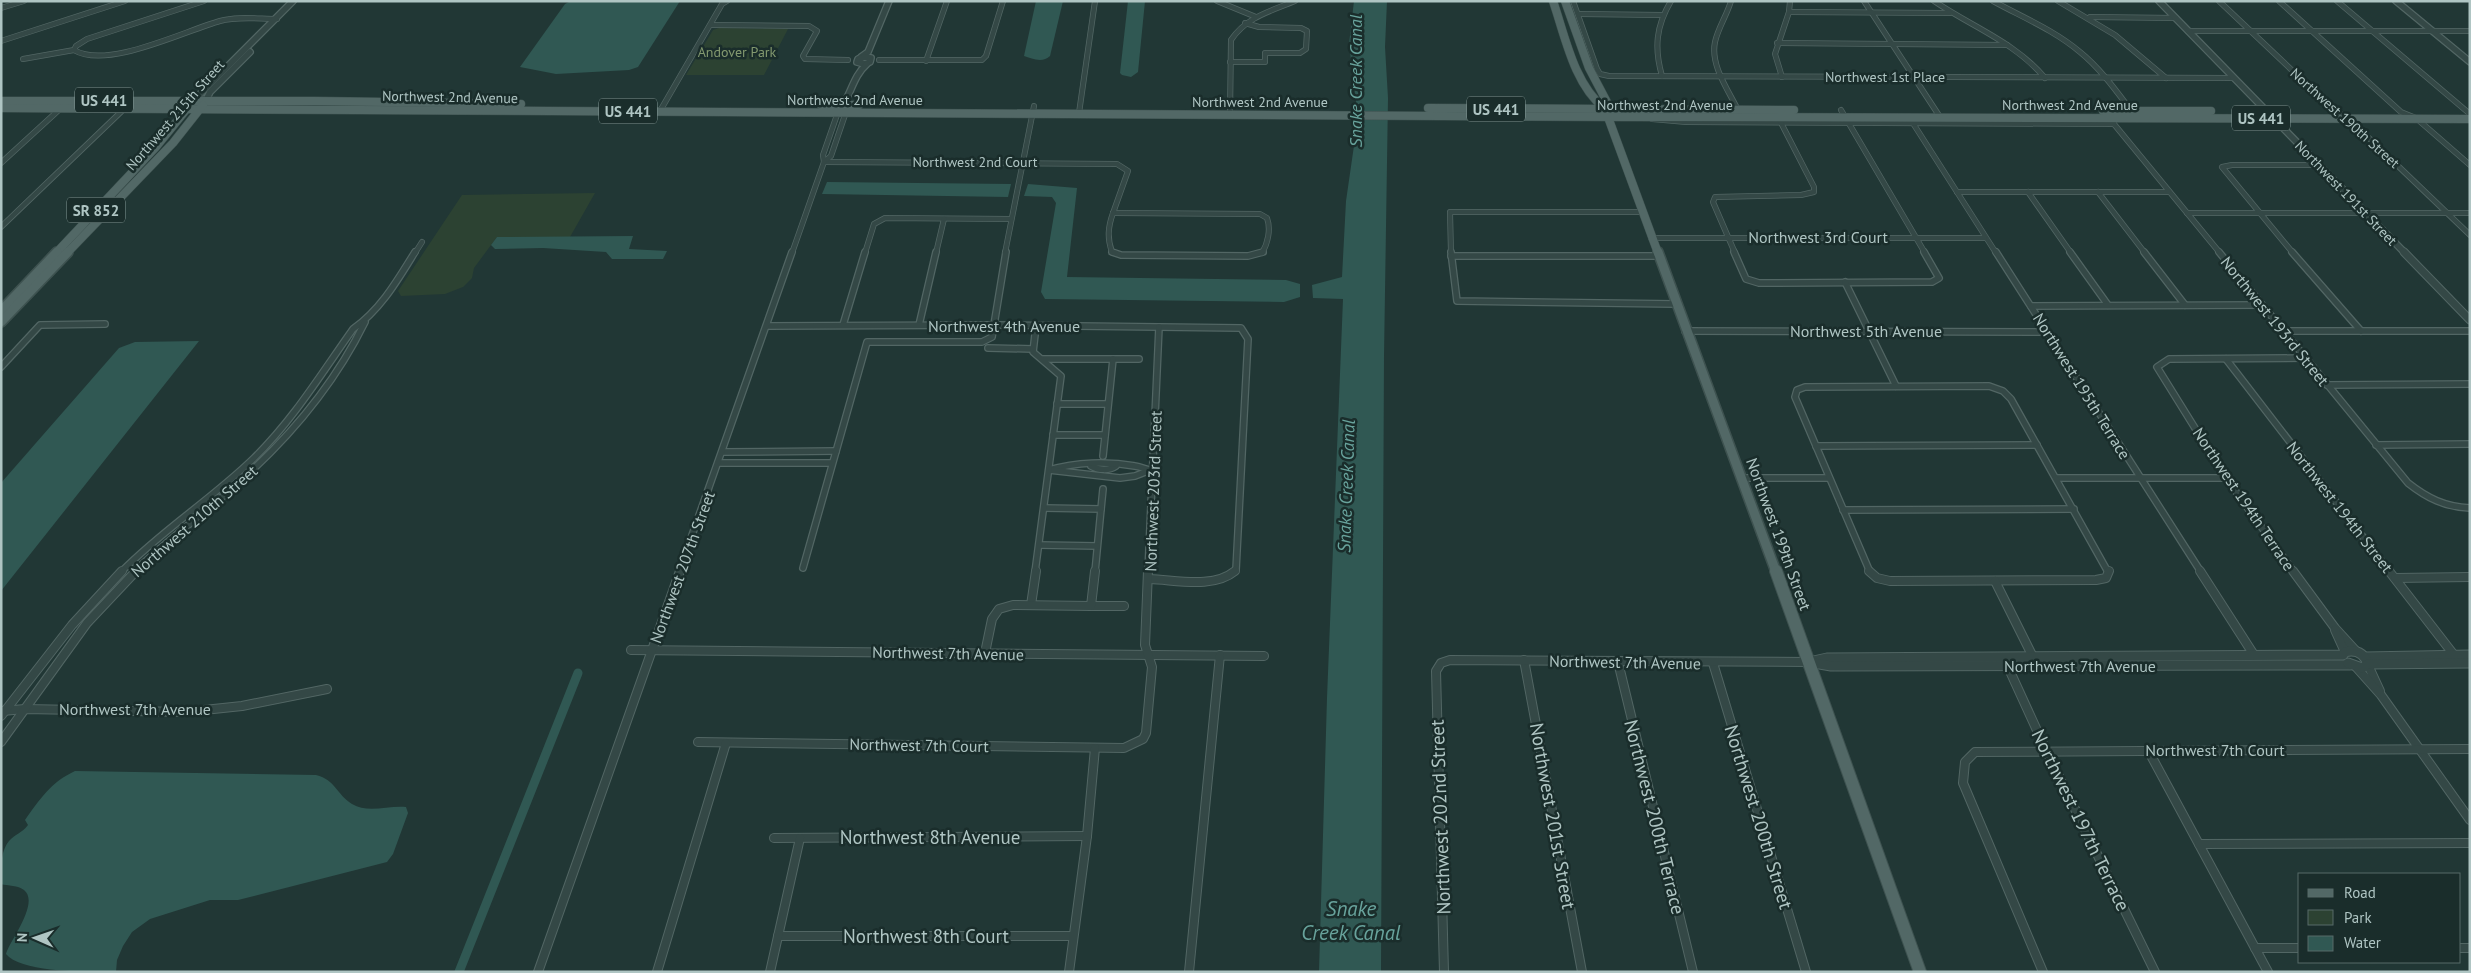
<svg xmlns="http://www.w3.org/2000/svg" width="2471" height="973" viewBox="0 0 2471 973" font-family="'PT Sans',sans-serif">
	<rect width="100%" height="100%" fill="#213735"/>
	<g fill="#2c4232">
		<path d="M719,28L788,29L764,75H686L713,30Z"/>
		<path d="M595,193L570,237H497L474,268L472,278L463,287L445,294L401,296L398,291L462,195Z"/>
	</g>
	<g fill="#305853">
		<path d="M571,1H680L638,67L629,70L556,74L520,67L565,4Z"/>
		<path d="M1036,1H1063L1050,56C1043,63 1032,59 1024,56Z"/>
		<path d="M1128,1H1145L1138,72L1131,77L1122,75L1120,73Z"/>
		<path d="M1354,1H1387L1385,47L1388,98L1384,356L1381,972H1319L1327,698L1343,299L1313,298L1312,285L1342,277L1346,201L1358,118L1349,44Z"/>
		<path d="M827,182L1011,184L1008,197L822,194Z"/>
		<path d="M1028,184L1077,188L1067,277L1286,280L1300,284V297L1284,302L1045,299L1041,292L1056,203L1052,197L1024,196Z"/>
		<path d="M633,236L629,249L667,251L663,259H612L606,252L543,248L495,249L491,245L497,237Z"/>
		<path d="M199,341L1,591V483L119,348L135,342Z"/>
		<path d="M75,771L316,775C336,780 336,794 352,804C368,814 389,805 406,807L408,813L393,854L387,862L238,900H210L150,919L132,932L123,946L117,960L116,972C90,972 21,973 6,954C10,940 40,903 24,890C18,885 8,886 1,884C1,869 0,852 9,841C15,834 22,833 28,825L25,820C40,799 51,782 75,771Z"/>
	</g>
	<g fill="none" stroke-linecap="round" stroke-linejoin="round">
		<path stroke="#305853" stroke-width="9" d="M459,972L578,673"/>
		<defs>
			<g id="minor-far2">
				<path d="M1217,1L1256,17"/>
				<path d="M1573,1L1597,69L1600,74L1609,76L2234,78"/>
				<path d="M1731,1C1727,15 1718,28 1715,42C1710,66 1729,91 1739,112"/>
				<path d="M1864,1L1940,117"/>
				<path d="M1934,1C1972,27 2015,42 2045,78"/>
				<path d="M1993,1C2022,17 2054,30 2080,52C2101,69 2117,92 2133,113"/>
				<path d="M2058,1L2115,35L2166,78"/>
				<path d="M2219,1L2335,111L2348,118L2470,235"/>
				<path d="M2279,1L2401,112L2416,118L2470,165"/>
				<path d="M2337,1L2470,114"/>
				<path d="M1,8L24,1"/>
				<path d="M1789,12L1950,13"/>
				<path d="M1579,14L1662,15"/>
				<path d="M2090,17L2176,18"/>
				<path d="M711,25L809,26L817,31L803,56L805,59L848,60"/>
				<path d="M2188,31H2470"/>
				<path d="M1,41L125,1"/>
				<path d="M1777,43L2007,45"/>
				<path d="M74,50L76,46L87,39L204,1"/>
				<path d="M23,59L74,50C107,70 184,31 220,21C237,16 259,19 277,19"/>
				<path d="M879,60H982L986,56L1003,1"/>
				<path d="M926,61L947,1"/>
				<path d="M1230,62H1265V53H1300L1306,49L1307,31L1301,28L1259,27L1245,23"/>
				<path d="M1662,76C1654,48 1656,26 1671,1"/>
				<path d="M1782,77L1775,54L1789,12L1790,1"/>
				<path d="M1841,110L1925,253"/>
				<path d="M660,111L722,4L727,1"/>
				<path d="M1079,113L1095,1"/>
				<path d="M1230,114L1231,40C1246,17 1271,11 1295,1"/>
				<path d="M1909,117L1996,253"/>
				<path d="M2109,118L2220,253"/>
				<path d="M1652,119L1686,122L2114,124"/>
				<path d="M824,162L1117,164L1128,171L1113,213"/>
				<path d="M824,162L831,156L846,112"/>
				<path d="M1,163L61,108"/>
				<path d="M1957,192H2169"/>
				<path d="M2028,192L2071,253"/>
				<path d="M2098,192L2145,253"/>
				<path d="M1113,213L1260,214L1267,218C1271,229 1268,243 1262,253"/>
				<path d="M1113,213C1108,227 1107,238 1112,252L1116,253"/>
				<path d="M2187,213H2470"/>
				<path d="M1,227L124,109"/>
				<path d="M1651,238H1985"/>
				<path d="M415,253L422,242"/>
				<path d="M792,253L824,162L823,155L838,112"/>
				<path d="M865,253L874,224L885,218L1011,219"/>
				<path d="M936,253L944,219"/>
				<path d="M1005,253L1034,106"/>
				<path d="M1451,253L1450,212H1642"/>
				<path d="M1735,253L1713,202L1715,197L1801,195L1814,192V187L1777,115"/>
				<path d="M2293,253L2222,167L2232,165H2319"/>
			</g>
			<g id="minor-far1">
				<path d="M1112,252L1121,255L1248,256L1263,252"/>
				<path d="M1451,252L1457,301L1676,304"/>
				<path d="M1734,252L1746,279L1759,283L1932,282L1939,278L1924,252"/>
				<path d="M1996,252L2201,572"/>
				<path d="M2070,252L2108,305"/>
				<path d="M2144,252L2185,305"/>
				<path d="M2219,252L2408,483C2427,498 2445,507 2470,508"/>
				<path d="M2292,252L2361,331"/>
				<path d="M1451,256H1658"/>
				<path d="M1845,282L1896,386"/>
				<path d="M2031,306L2261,305"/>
				<path d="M843,325L865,252"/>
				<path d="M919,325L936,252"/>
				<path d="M768,326L994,325L1241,328L1248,339L1236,570L1234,572"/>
				<path d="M1685,331L2047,332"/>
				<path d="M2283,331H2470"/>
				<path d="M988,348L1033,349"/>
				<path d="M1043,359H1139"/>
				<path d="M2226,359L2390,572"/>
				<path d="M1,367L40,325L105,324"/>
				<path d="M2327,385L2470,384"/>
				<path d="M1057,404H1108"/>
				<path d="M1053,435H1105"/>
				<path d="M2376,445L2470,444"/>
				<path d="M1816,446L2037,445"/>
				<path d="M723,452L836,451"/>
				<path d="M1103,456L1113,359"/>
				<path d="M719,463H832"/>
				<path d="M1091,466C1098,470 1109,471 1116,466"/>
				<path d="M1049,470C1076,462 1108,461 1135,466C1142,467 1147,470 1154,471"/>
				<path d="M1049,470L1120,478L1135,476L1148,471"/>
				<path d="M1742,478H1829"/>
				<path d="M2057,478H2226"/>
				<path d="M1044,508L1101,509L1095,572"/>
				<path d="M1101,509L1103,489"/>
				<path d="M1843,510L2074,509"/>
				<path d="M1039,545L1097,546"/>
				<path d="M803,568L867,342H982L992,337L1006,252"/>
				<path d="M121,572C162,530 212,499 254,458C293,420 321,374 353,329C381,309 397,281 415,252"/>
				<path d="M134,572C170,537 211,509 247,475C294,432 337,379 365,322"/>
				<path d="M679,572L792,252"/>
				<path d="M1035,572L1061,376L1033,352L1036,326"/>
				<path d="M1148,572L1159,327"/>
				<path d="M1870,572L1795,397L1797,390L1805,387L1989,386L2003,391L2011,399L2108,572"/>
				<path d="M2294,572L2226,478L2157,367L2169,359L2305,358"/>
			</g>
			<g id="minor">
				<path d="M1869,571L1877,578L1890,581L2096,580L2106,578L2109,571"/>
				<path d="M2200,571L2254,655"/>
				<path d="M2293,571L2335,628L2356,651"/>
				<path d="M2389,571L2454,655"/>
				<path d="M2395,578L2470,577"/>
				<path d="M1150,579C1177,580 1213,589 1235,571"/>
				<path d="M1995,581L2033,657"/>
				<path d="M1031,605L1036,571"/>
				<path d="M1091,606H1124"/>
				<path d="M2335,630L2345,652"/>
				<path d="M631,650L1264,656"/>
				<path d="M985,653L992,619L999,609L1013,605L1091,606L1095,571"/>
				<path d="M1524,660L1582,972"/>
				<path d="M1618,662L1693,972"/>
				<path d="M1713,663L1806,972"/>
				<path d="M2368,665L2380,691"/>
				<path d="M2008,667L2046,750L2155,972"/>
				<path d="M2356,667L2381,695L2470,820"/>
				<path d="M2,711L25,709L185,712L242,706L327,689"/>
				<path d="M1,716L72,625L122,571"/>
				<path d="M1,742L87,623L136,571"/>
				<path d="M698,742L1124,748L1143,739L1146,733L1152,667L1145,645L1148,571"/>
				<path d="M2148,750L2268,972"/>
				<path d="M774,838L1087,836"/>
				<path d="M2199,844L2470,843"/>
				<path d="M778,936H1073"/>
				<path d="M2255,948H2300"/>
				<path d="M2460,948H2470"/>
				<path d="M538,972L680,571"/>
				<path d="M657,972L726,743"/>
				<path d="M770,972L800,838"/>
				<path d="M1069,972L1087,836L1095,748"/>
				<path d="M1189,972L1220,655"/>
				<path d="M1444,972L1436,671L1441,663L1450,660L1809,662"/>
				<path d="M2043,972L1963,783L1965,762L1975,752L2470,749"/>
			</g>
			<g id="tertiary-far2">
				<path d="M2159,1L2405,253"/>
				<path d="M2396,1L2470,62"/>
				<path d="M861,57L868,52L889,1"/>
				<path d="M865,57L871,58L870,62L864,64L857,62L858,59Z"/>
				<path d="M194,100L293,1"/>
				<path d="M206,100L210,92L250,52"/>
				<path d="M838,112C851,97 852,77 867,64"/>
			</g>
			<path id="tertiary-far1" d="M2404,252L2470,320"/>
			<g id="tertiary">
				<path d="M2365,657L2470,655"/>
				<path d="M1809,662L1827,658L2343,655L2345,652C2356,649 2364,653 2368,664"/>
				<path d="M1814,663L1831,666L2350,665"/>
				<path d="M2348,663L2362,668L2368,664L2470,663"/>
			</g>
			<g id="primary-far2">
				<path d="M1553,1C1565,36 1574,84 1604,108"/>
				<path d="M1565,1L1589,68L1608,104L1605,109L1658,253"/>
				<path d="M1,101H315L521,104"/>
				<path d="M821,105H859"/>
				<path d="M1,108L1625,117L2470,119"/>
				<path d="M1428,108L1794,110"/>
				<path d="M2103,111H2211"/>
				<path d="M56,253L156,147L190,105"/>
				<path d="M67,253L173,143L203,105"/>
			</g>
			<g id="primary-far1">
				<path d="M1658,252L1776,572"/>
				<path d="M1,311L57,252"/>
				<path d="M1,322L68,252"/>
			</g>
			<path id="primary" d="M1776,571L1920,972"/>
		</defs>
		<use href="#minor-far2" stroke="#526664" stroke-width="6"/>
		<use href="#minor-far1" stroke="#526664" stroke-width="8"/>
		<use href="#minor" stroke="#526664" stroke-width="10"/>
		<use href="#tertiary-far2" stroke="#526664" stroke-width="8"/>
		<use href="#tertiary-far1" stroke="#526664" stroke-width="9"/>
		<use href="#tertiary" stroke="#526664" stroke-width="11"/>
		<use href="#primary-far2" stroke="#3e5250" stroke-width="9"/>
		<use href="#primary-far1" stroke="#3e5250" stroke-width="12"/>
		<use href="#primary" stroke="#3e5250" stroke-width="14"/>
		<use href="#minor-far2" stroke="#344846" stroke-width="4.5"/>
		<use href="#minor-far1" stroke="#344846" stroke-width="5.5"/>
		<use href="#minor" stroke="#344846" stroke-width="8"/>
		<use href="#tertiary-far2" stroke="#344846" stroke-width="5.5"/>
		<use href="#tertiary-far1" stroke="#344846" stroke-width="7"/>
		<use href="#tertiary" stroke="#344846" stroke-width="9"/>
		<use href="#primary-far2" stroke="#526866" stroke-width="8"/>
		<use href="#primary-far1" stroke="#526866" stroke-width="9"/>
		<use href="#primary" stroke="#526866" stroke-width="12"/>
	</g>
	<g text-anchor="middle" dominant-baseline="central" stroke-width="5" stroke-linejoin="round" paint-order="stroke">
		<g font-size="14" fill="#83996f" stroke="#1a2d2b">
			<text x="737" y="52">Andover Park</text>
		</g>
		<g font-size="14" fill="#afc5c3" stroke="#1a2d2b">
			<text x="1885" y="77">Northwest 1st Place</text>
			<text transform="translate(450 97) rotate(1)">Northwest 2nd Avenue</text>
			<text x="855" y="100">Northwest 2nd Avenue</text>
			<text x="1260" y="102">Northwest 2nd Avenue</text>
			<text x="1665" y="105">Northwest 2nd Avenue</text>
			<text x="2070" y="105">Northwest 2nd Avenue</text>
			<text transform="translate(175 115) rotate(-49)">Northwest 215th Street</text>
			<text transform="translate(2345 118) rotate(42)">Northwest 190th Street</text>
			<text x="975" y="162">Northwest 2nd Court</text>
			<text transform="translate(2346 193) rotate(46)">Northwest 191st Street</text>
		</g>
		<g fill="#1a2d2b" stroke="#829795" stroke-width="1">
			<rect x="75" y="87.5" width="58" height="25" rx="4"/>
			<rect x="1467" y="96.5" width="58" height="25" rx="4"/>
			<rect x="599" y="98.5" width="58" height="25" rx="4"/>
			<rect x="2232" y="105.5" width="58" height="25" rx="4"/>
			<rect x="67" y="197.5" width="58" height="25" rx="4"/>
		</g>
		<g font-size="15" font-weight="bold" fill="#afc5c3">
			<text x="104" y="100">US 441</text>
			<text x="1496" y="109">US 441</text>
			<text x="628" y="111">US 441</text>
			<text x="2261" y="118">US 441</text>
			<text x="96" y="210">SR 852</text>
		</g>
		<g font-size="16" fill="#afc5c3" stroke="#1a2d2b">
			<text x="1818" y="237">Northwest 3rd Court</text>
			<text transform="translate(2275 321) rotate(51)">Northwest 193rd Street</text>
			<text x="1004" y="326">Northwest 4th Avenue</text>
			<text x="1866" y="331">Northwest 5th Avenue</text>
			<text transform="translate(2082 386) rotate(58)">Northwest 195th Terrace</text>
			<text transform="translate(1153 491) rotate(-88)">Northwest 203rd Street</text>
			<text transform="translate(2244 499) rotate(56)">Northwest 194th Terrace</text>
			<text transform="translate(2340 507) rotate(52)">Northwest 194th Street</text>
			<text transform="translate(194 521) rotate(-41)">Northwest 210th Street</text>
			<text transform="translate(1779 534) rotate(70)">Northwest 199th Street</text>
			<text transform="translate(682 567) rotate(-70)">Northwest 207th Street</text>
			<text transform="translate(948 653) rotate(1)">Northwest 7th Avenue</text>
			<text transform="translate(1625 662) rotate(1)">Northwest 7th Avenue</text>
			<text x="2080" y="666">Northwest 7th Avenue</text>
			<text x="135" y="709">Northwest 7th Avenue</text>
			<text transform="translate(919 745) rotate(1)">Northwest 7th Court</text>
			<text x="2215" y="750">Northwest 7th Court</text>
		</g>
		<g font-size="18" font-style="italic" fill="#68a39c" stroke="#1a2d2b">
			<text transform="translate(1355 81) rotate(-90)">Snake Creek Canal</text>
			<text transform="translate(1346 486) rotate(-88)">Snake Creek Canal</text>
		</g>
		<g font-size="19" fill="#afc5c3" stroke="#1a2d2b">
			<text transform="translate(1553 816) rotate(80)">Northwest 201st Street</text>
			<text transform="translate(1440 817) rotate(-92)">Northwest 202nd Street</text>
			<text transform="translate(1655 817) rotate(76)">Northwest 200th Terrace</text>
			<text transform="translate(1759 817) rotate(73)">Northwest 200th Street</text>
			<text transform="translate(2081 820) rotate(64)">Northwest 197th Terrace</text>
			<text x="930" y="837">Northwest 8th Avenue</text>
			<text x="926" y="936">Northwest 8th Court</text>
		</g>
		<g font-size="21" font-style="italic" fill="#68a39c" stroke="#1a2d2b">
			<text x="1351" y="908">Snake<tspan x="1351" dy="24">Creek Canal</tspan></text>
		</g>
	</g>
	<rect width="2471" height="973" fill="none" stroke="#afc5c3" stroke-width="5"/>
	<rect x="2298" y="873" width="162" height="90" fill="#1a2d2b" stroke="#566a68"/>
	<rect x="2308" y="889" width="25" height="8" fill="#526866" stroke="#566a68"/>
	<text x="2344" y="898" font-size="15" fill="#afc5c3">Road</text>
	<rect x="2308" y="910" width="25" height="15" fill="#2c4232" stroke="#566a68"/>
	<text x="2344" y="923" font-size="15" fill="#afc5c3">Park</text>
	<rect x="2308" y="936" width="25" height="15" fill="#305853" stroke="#566a68"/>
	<text x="2344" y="948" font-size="15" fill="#afc5c3">Water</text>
	<g transform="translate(35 938) rotate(272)" stroke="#1a2d2b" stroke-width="4" paint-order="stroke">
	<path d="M0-4L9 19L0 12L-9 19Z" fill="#afc5c3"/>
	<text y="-8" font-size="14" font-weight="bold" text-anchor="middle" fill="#afc5c3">N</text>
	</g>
</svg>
